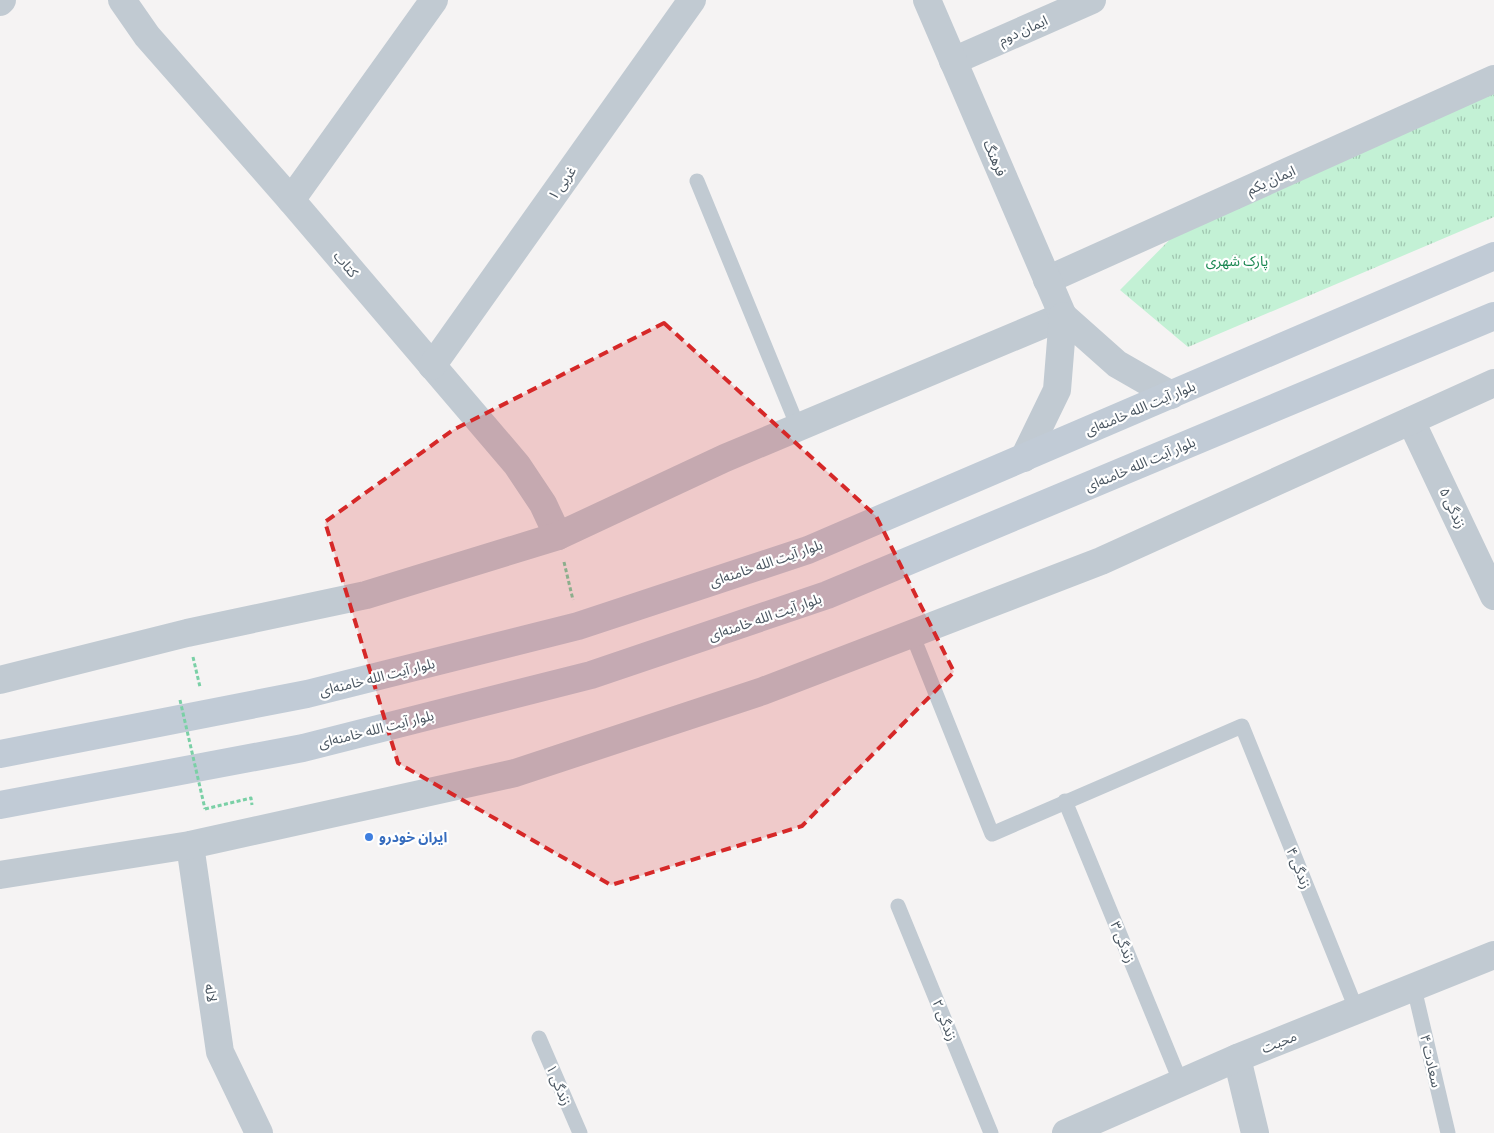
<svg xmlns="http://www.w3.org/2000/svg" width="1494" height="1133" viewBox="0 0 1494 1133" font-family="Cabin,'Noto Sans Arabic',sans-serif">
	<defs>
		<pattern id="grass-tufts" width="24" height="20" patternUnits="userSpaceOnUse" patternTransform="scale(1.25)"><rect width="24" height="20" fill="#c3f1d5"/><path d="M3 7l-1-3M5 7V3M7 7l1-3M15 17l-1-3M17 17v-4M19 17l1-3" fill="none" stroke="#a0c6b0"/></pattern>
	</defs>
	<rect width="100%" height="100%" fill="#f5f3f3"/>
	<path fill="url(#grass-tufts)" d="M1494,89V217L1188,347L1120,290L1195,214Z"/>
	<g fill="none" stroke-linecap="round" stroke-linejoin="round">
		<g stroke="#7ad0a6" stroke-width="3" stroke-dasharray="4 2.5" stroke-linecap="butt">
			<path d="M564,562L573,600"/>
			<path d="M193,657L200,687"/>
			<path d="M205,809L251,798L252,805"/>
		</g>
		<g stroke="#c1cad2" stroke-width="15">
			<path d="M697,181L798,427"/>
			<path d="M912,634L992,834L1242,726L1357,1011"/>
			<path d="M1065,801L1181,1083"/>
			<path d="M898,906L991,1133"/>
			<path d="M1414,988L1448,1133"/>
			<path d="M539,1038L580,1133"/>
		</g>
		<g stroke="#c1cad2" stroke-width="28">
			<path d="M122,0L147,36L291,200L517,465L543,504L558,536"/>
			<path d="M0,2L2,0"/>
			<path d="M953,61L1092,0"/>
			<path d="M291,200L434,0"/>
			<path d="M1047,280L1494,79"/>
			<path d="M432,366L692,0"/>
			<path d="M1411,421L1494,596"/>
			<path d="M0,680L187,633L366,595L558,536L725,458L1063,316"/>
			<path d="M190,845L220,1052L259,1133"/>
			<path d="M0,875L190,845L515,773L763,691L1101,561L1494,383"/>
			<path d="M1237,1058L1255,1133"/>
			<path d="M1066,1133L1237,1058L1494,955"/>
		</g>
		<g stroke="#c1cad2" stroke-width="28">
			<path d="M927,0L1063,316"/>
			<path d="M1024,458L1057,390L1063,316L1117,364L1171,395"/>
		</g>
		<g stroke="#c1cbd6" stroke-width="28">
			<path d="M0,754L307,694L578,626L808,550L1494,256"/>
			<path d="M0,805L303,748L591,675L827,595L1494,316"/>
		</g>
		<path stroke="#7ad0a6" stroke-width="3" stroke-dasharray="4 2.5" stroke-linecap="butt" d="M180,700L205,809"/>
	</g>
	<path fill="#d62828" fill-opacity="0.2" stroke="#d62828" stroke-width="4" stroke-dasharray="10 6" stroke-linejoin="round" d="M664,323L876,516L954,672L802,826L611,885L398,763L325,522L453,430Z"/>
	<circle fill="#3f7fe0" stroke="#fff" stroke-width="2" cx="369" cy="837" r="5"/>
	<g text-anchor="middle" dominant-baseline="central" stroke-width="4.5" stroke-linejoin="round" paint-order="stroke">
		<g font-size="14" fill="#4a5661" stroke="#fff">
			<text transform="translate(1023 30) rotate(-24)">ایمان دوم</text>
			<text transform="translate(995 158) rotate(67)">فرهنگ</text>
			<text transform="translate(1271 180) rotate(-24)">ایمان یکم</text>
			<text transform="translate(562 183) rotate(-55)">غربی ۱</text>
			<text transform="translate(346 264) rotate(50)">کتاب</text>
			<text transform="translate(1140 408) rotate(-23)">بلوار آیت‌ الله خامنه‌ای</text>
			<text transform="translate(1140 464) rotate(-23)">بلوار آیت الله خامنه‌ای</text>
			<text transform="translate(1453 508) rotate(65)">زندگی ۵</text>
			<text transform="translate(766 563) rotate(-19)">بلوار آیت‌ الله خامنه‌ای</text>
			<text transform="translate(765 617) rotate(-19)">بلوار آیت الله خامنه‌ای</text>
			<text transform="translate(377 677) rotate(-14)">بلوار آیت‌ الله خامنه‌ای</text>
			<text transform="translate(376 729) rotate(-14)">بلوار آیت الله خامنه‌ای</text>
			<text transform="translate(1299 868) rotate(68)">زندگی ۴</text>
			<text transform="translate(1123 942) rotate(68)">زندگی ۳</text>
			<text transform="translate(211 993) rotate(82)">لاله</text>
			<text transform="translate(945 1020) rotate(68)">زندگی ۲</text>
			<text transform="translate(1279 1042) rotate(-22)">محبت</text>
			<text transform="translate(1431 1061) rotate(77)">سعادت ۴</text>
			<text transform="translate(559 1085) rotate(67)">زندگی ۱</text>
		</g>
		<g font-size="14" fill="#17864f" stroke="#fff">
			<text x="1237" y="261">پارک شهری</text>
		</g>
		<g font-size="14" font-weight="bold" fill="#366cbe" stroke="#fff" text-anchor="start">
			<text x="379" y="837">ایران خودرو</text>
		</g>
	</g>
</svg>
